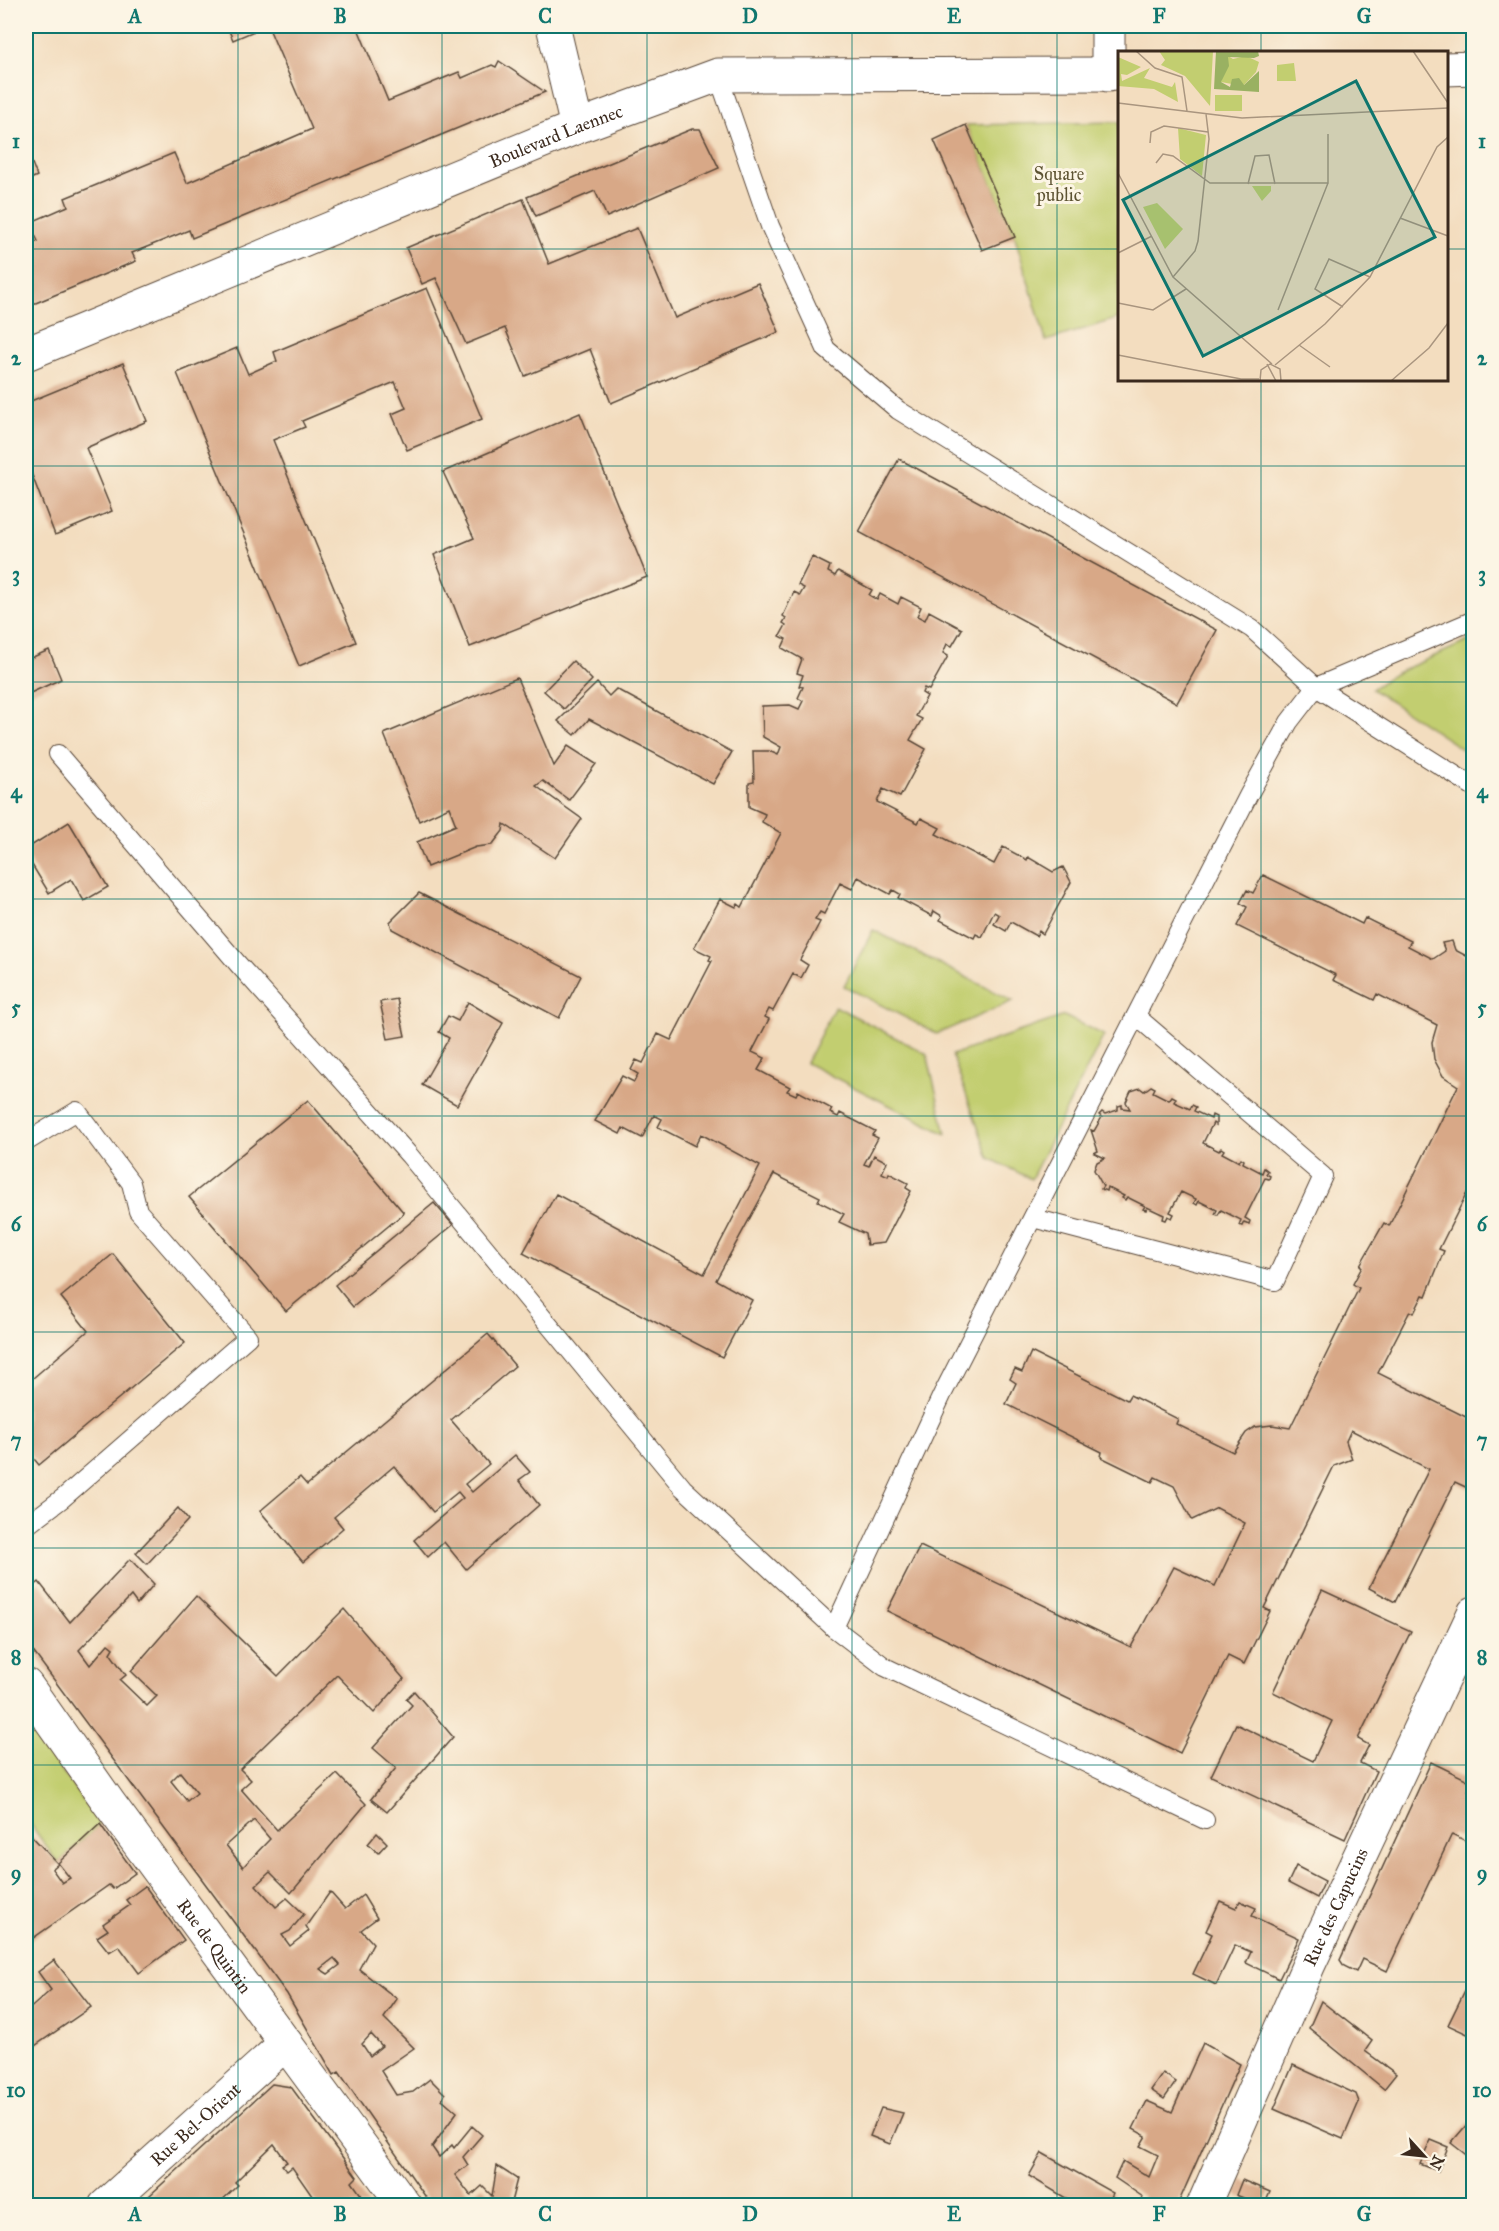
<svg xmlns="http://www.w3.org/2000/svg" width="1499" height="2231" viewBox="0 0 1499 2231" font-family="'IM FELL Great Primer',serif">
	<rect width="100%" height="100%" fill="#fcf5e5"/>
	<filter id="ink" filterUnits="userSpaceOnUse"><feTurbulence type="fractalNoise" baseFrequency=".0167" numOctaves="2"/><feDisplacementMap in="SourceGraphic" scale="12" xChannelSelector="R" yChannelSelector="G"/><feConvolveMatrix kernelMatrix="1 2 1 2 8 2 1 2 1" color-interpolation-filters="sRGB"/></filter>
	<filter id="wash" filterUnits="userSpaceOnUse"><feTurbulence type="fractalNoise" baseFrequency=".008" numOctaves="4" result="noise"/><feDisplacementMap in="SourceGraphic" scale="24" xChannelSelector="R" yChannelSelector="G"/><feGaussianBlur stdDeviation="1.35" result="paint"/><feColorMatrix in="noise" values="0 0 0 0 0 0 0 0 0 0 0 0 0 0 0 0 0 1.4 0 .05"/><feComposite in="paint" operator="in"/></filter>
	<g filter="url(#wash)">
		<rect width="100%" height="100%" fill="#f3ddbf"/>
		<g fill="#c2ce70" stroke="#7e7c47" stroke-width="1.5">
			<path d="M1119,122V318L1046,341L1015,237L966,125Z"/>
			<path d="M1473,639V756L1372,689L1394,674Z"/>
			<path d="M873,930L1013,1001L937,1034L844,986Z"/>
			<path d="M835,1006L927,1054L946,1134L806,1063Z"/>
			<path d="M1064,1016L1104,1035L1031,1179L989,1158L952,1055Z"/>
			<path d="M26,1720L100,1824L58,1863L26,1818Z"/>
		</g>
		<g id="blocks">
			<g fill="#d8a887" fill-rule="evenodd">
				<path d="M227,26H266L233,40Z"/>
				<path d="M268,26H357L388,101L459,72L462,78L492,65L496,67L499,61L545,92L192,238L189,230L132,253L136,261L26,307V246L38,241L29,223L68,206L65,198L174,153L187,183L312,129Z"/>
				<path d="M966,125L1015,237L982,250L934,140Z"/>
				<path d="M692,129H700L719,168L607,217L595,191L536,216L527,197Z"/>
				<path d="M26,148L37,176L26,181Z"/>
				<path d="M523,199L549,264L637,228L675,318L758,283L779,332L611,403L590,349L525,376L505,328L466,344L436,278L422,284L406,248Z"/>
				<path d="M427,288L482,419L407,450L392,414L406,408L395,382L302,421L305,427L273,440L356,642L299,666L177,373L237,348L248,374L277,361L274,352Z"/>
				<path d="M123,363L147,421L86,448L112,511L55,535L30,470L26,471V403Z"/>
				<path d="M580,413L647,577L470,647L434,555L474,538L443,472Z"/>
				<path d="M899,459L1217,630L1177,703L859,532Z"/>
				<path d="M812,557L830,566L828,572L835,576L838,571L872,590L869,595L877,600L880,594L898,604L901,597L921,607L917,616L925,620L929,611L962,629L952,646L947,644L943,653L948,656L929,690L924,688L922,693L927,696L916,716L922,719L910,740L926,749L900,797L883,789L877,802L918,823L921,818L940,828L936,834L994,864L1003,847L1027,860L1028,857L1053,872L1063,867L1071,882L1043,934L1039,931L1036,936L1011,922L1006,931L994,924L999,915L994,912L982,937L976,934L974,938L940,920L942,916L934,911L932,916L898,898L900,894L893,890L890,894L858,877L852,889L840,883L824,914L820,912L815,920L820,922L800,960L808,965L801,978L793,974L773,1011L769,1009L765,1017L769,1019L752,1052L765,1058L758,1070L790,1087L787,1091L796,1095L798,1091L832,1109L830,1113L838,1117L840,1113L875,1131L872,1135L878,1138L864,1164L869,1166L874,1155L887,1162L882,1173L888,1176L889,1173L908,1183L906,1188L911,1191L884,1243L867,1245L865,1234L839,1222L844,1214L818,1201L820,1197L774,1174L716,1280L752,1300L722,1357L523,1253L556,1194L704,1274L760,1166L701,1134L695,1146L658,1127L662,1119L654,1115L642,1138L623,1128L620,1134L595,1121L622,1076L634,1082L638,1074L631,1070L636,1060L643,1063L658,1034L671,1040L712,961L709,960L711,956L694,948L720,899L736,907L738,904L742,907L781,833L762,822L765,814L749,807V783L754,782L753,751H769L778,755L781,747L763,737L762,706L790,705L799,709L803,701L798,698L803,687L799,686L803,675L797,673L802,659L782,648L786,639L780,636L786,625L783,623L786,618L783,616L794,592L800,595L804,588L798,585Z"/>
				<path d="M49,650L61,679L26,695V660Z"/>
				<path d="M573,661L592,680L564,709L544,691Z"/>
				<path d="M517,678L554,766L568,746L596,764L569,800L543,781L536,786L582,819L555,858L504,824L503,831L492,845L476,847L427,867L417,842L456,825L449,807L419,821L384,734Z"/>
				<path d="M597,683L609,696L616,689L732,752L713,784L589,719L575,735L558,721Z"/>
				<path d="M69,822L108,887L84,901L71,879L49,893L26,855V849Z"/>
				<path d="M1263,875L1362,924L1365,918L1411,941L1408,946L1433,959L1445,951L1442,943L1452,941L1455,950L1474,960V1186L1471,1185L1439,1249L1444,1251L1426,1296L1423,1295L1414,1313L1410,1311L1378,1373L1474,1421V1491L1455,1482L1395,1602L1369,1588L1429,1469L1351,1430L1346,1441L1352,1459L1334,1466L1264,1608L1270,1611L1244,1664L1228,1656L1180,1753L887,1611L920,1546L1131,1647L1174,1567L1215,1586L1245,1523L1217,1508L1192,1520L1174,1486L1155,1477L1152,1482L1101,1457L1102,1452L1006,1404L1016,1383L1010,1379L1015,1369L1022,1372L1031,1352L1127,1400L1130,1395L1178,1419L1176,1424L1233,1452L1246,1433L1255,1427L1272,1425L1290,1428L1359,1288L1353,1284L1362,1267L1360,1265L1384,1223L1389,1226L1458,1086L1443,1076L1434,1059L1432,1042L1437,1025L1377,994L1374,1000L1333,980L1336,975L1237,926L1247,907L1240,903L1247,890L1253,893Z"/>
				<path d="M419,893L581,976L559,1018L392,929L390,922Z"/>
				<path d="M397,999L405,1036L388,1039L380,1002Z"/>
				<path d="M468,1002L503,1023L457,1105L422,1085L449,1038L439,1032L448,1016L458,1021Z"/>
				<path d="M1151,1086L1155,1088L1153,1092L1169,1100L1172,1096L1176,1098L1174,1102L1190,1109L1192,1105L1196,1107L1194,1111L1211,1119L1212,1115L1216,1117V1125L1213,1123L1203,1143L1219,1151L1221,1148L1224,1150L1222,1153L1239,1162L1241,1158L1244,1160L1243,1163L1262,1173L1264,1168L1268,1171L1266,1174L1270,1176L1269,1179L1265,1178L1245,1218L1250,1221L1249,1224L1244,1222L1242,1226L1239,1225L1241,1220L1221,1210L1218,1215L1215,1214L1217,1210L1199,1201L1197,1205L1194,1203L1196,1199L1181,1192L1170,1212L1174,1214L1172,1218L1168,1216L1166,1220L1163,1219L1164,1215L1147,1207L1146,1210L1143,1209L1145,1206L1127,1197L1125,1200L1122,1198L1124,1196L1107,1187L1106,1191L1101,1189L1103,1186L1094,1170L1097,1162L1105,1158L1094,1153L1098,1151L1091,1130L1094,1131L1102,1117L1099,1115L1102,1112L1105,1114L1118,1110V1106L1122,1105V1108L1130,1109L1126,1102L1131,1091L1140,1088L1144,1091Z"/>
				<path d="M308,1100L404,1213L286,1311L189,1197Z"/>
				<path d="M434,1203L453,1225L353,1307L335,1285Z"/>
				<path d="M113,1254L185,1343L39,1465L26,1449V1384L88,1331L61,1297Z"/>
				<path d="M488,1334L515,1366L451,1420L489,1464L465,1484L472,1492L515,1455L530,1472L519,1480L539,1505L466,1569L444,1542L428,1557L414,1540L463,1498L458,1492L433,1512L394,1466L334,1517L343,1528L303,1562L260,1511L300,1477L307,1485Z"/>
				<path d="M26,1486L33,1506L26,1512Z"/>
				<path d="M178,1508L188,1520L147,1564L136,1553Z"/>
				<path d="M130,1559L154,1584L137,1604L131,1596L79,1650L90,1665L108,1644L113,1648L110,1653L126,1675L120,1680L147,1706L157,1696L131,1671L196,1596L278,1676L344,1609L404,1679L374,1713L337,1675L240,1769L251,1780L241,1789L277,1830L337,1774L366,1804L291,1893L270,1872L256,1885L276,1907L287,1898L304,1914L290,1931L282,1935L290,1946L309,1931L306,1926L330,1892L345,1909L363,1895L377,1918L361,1930L373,1943L359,1969L397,1999L384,2018L414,2048L381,2071L396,2095L413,2092L430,2079L445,2094L442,2099L457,2112L432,2147L439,2157L452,2145L454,2148L472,2126L482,2135L463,2157L468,2165L455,2175L471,2196L482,2186L492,2196L497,2166L517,2179L510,2206H432L339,2072L334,2075L287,1994L26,1642V1593L39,1582L70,1622ZM180,1772L197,1793L187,1801L171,1781ZM254,1820L270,1839L243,1867L226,1845ZM334,1958L340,1965L328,1974L320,1969ZM371,2034L382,2046L370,2056L362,2044Z"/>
				<path d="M1322,1590L1411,1631L1358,1739L1369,1745L1360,1763L1376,1771L1345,1839L1211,1776L1236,1724L1313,1761L1332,1721L1273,1692Z"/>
				<path d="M414,1691L453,1737L387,1812L371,1799L396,1768L373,1748L412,1705L406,1699Z"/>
				<path d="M1431,1762L1472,1782L1468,1791L1474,1794V1845L1452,1834L1387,1971L1362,1959L1356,1972L1344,1966L1340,1960Z"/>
				<path d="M100,1824L135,1873L113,1889L109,1885L26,1943V1830L58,1864L52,1869L62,1883L70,1878L58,1863Z"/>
				<path d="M377,1833L387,1843L378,1853L368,1844Z"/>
				<path d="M1296,1866L1325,1881L1317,1898L1288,1883Z"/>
				<path d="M145,1886L184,1940L139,1973L119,1946L109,1952L97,1937L108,1930L103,1924L130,1905L126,1900Z"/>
				<path d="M1220,1901L1236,1908L1240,1901L1256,1908L1252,1916L1299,1938L1279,1979L1246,1963L1251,1952L1235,1945L1216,1985L1193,1974L1212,1934L1206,1931Z"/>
				<path d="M54,1960L91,2007L26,2052V2012L51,1990L38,1972Z"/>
				<path d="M1474,1972V2037L1448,2025Z"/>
				<path d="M1321,2001L1372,2041L1365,2051L1396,2074L1384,2089L1309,2028Z"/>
				<path d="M1203,2043L1240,2064L1177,2206H1140L1143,2197L1115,2178L1123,2161L1149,2177L1158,2155L1140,2146L1146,2136L1133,2129L1147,2101L1172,2112Z"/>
				<path d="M1293,2065L1356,2094L1359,2102L1343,2139L1274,2109Z"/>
				<path d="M1163,2073L1176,2082L1164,2099L1151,2090Z"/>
				<path d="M272,2084L291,2087L357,2177L352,2182L369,2206H319L292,2167L287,2171L282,2165L287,2162L274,2144L235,2182L238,2185L216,2206H138Z"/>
				<path d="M881,2108L903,2113L890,2144L870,2136Z"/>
				<path d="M1469,2122L1474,2126V2161L1451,2143Z"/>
				<path d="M1431,2140L1448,2147L1438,2171L1420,2164Z"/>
				<path d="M1042,2153L1113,2193L1107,2206H1079L1029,2176Z"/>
				<path d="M1242,2180L1270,2192L1264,2206L1236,2195Z"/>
			</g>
		</g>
	</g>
	<g filter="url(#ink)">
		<use href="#blocks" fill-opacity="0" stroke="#574536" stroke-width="1.5"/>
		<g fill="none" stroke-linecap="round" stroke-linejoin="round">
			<defs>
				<g id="service">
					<path d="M718,75L770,226L826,349L898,410L1252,629L1316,687L1474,787"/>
					<path d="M58,754L238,964L409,1155L683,1488L834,1628"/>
					<path d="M26,1142L77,1111L131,1183L138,1211L248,1337L63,1498L26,1526"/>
					<path d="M1033,1218L1275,1281L1323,1176L1136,1016"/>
					<path d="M1205,1820L885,1667L834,1628L942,1395L1249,794L1289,722L1316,687L1474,620"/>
				</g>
				<g id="minor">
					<path d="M553,26L577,127"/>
					<path d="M1108,26V75"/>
					<path id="s1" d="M26,1685L109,1803L405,2206"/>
					<path id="s2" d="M105,2206L286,2043"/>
				</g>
				<g id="tertiary">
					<path d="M1446,69L1474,68"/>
					<path id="s3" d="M26,354L577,127L718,75L1120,74"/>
					<path id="s4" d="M1203,2206L1309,1964L1474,1613"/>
				</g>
			</defs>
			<use href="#service" stroke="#574536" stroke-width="20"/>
			<use href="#minor" stroke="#574536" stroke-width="35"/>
			<use href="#tertiary" stroke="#574536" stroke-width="35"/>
			<use href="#service" stroke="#fff" stroke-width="18"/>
			<use href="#minor" stroke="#fff" stroke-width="33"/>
			<use href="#tertiary" stroke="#fff" stroke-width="33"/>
		</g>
	</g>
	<path fill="none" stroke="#0f766e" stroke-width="1.5" stroke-opacity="0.55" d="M238,26V2206M442,26V2206M647,26V2206M852,26V2206M1057,26V2206M1261,26V52M26,249H1120M1446,249H1474M1261,380V2206M26,466H1474M26,682H1474M26,899H1474M26,1116H1474M26,1332H1474M26,1548H1474M26,1765H1474M26,1982H1474"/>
	<g text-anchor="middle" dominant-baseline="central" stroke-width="6" stroke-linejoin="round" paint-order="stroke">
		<g font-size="18" fill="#3b2a1e" stroke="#fcf5e5">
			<text stroke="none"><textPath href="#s3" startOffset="573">Boulevard Laennec</textPath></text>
			<text stroke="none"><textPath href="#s4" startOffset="327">Rue des Capucins</textPath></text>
			<text stroke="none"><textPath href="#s1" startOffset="322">Rue de Quintin</textPath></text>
			<text stroke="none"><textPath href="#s2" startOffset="122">Rue Bel-Orient</textPath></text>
		</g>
		<g font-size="18" fill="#5d5332" stroke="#fcf5e5">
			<text x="1059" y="174">Square<tspan x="1059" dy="21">public</tspan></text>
		</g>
	</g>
	<g transform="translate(1118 51)">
		<rect width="330" height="330" fill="#f3ddbf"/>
		<path d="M41,0H95L92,55L67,25L43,14L47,9ZM110,5L115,8L128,5L141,11L138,21L125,35L103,31ZM0,6L23,16L9,24L3,23L4,30L32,17L26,27L54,36L57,31L60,51L36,38L0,35ZM176,12L178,30H159V14ZM97,44H124V60H97ZM60,77L88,84L84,125L62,108ZM134,135H153V140L144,150ZM39,152L65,178L47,198L25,156Z" fill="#c2ce70"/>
		<path d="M98,0H140L141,5L136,7L110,6L111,15L103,31L112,36L114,28L121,27L126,34L141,20V41L96,38Z" fill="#99b162"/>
		<path fill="none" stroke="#a9957f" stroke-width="1.5" d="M18,0L37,17L64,26L69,60M295,0L330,52M0,52L124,67L330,57M32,92L33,81L46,75L90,81M38,112L45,103L55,105L92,132H210V83M0,122L55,226L154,313M130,133L137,105L151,104L157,133M282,167L330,185M0,202L34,185M55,226L77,200L80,190L91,88L88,63M0,252L35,259L68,238M225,256L197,238L211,208L252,226M160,259L210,132M181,294L212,316M0,304L123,328H141M149,313L158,330M157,314L207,273L252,226L319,96L330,86M142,330L143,319L152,313L162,318L163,330M273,330L311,297L330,272"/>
		<path fill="#0f766e" fill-opacity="0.15" stroke="#0f766e" stroke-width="3" d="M238,30L317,186L85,305L5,149Z"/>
		<rect width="330" height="330" fill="none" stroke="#3b2a1e" stroke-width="3"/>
	</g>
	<rect width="1499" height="2231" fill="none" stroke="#fcf5e5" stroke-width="66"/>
	<g transform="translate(1424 2156) rotate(117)" stroke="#fcf5e5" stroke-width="4.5" paint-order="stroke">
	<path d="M0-4.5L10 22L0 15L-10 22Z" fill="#3b2a1e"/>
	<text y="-9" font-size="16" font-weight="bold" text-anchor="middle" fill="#3b2a1e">N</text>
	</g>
	<rect x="33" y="33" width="1433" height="2165" fill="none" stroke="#0f766e" stroke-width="2"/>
	<g font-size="20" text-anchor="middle" font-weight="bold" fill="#0f766e">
		<text x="135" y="23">A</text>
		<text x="340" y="23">B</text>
		<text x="545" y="23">C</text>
		<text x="750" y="23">D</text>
		<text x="954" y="23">E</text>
		<text x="1159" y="23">F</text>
		<text x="1364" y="23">G</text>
		<text x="16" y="148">1</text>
		<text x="1482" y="148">1</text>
		<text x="16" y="365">2</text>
		<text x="1482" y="365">2</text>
		<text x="16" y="581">3</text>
		<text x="1482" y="581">3</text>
		<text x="16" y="798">4</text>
		<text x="1482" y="798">4</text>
		<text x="16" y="1014">5</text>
		<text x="1482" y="1014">5</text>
		<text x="16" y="1231">6</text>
		<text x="1482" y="1231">6</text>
		<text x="16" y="1447">7</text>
		<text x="1482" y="1447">7</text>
		<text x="16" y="1664">8</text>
		<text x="1482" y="1664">8</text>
		<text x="16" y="1880">9</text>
		<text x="1482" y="1880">9</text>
		<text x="16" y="2097">10</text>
		<text x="1482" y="2097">10</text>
		<text x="135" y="2221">A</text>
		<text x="340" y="2221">B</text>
		<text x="545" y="2221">C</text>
		<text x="750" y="2221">D</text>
		<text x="954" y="2221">E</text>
		<text x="1159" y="2221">F</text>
		<text x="1364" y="2221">G</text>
	</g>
</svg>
